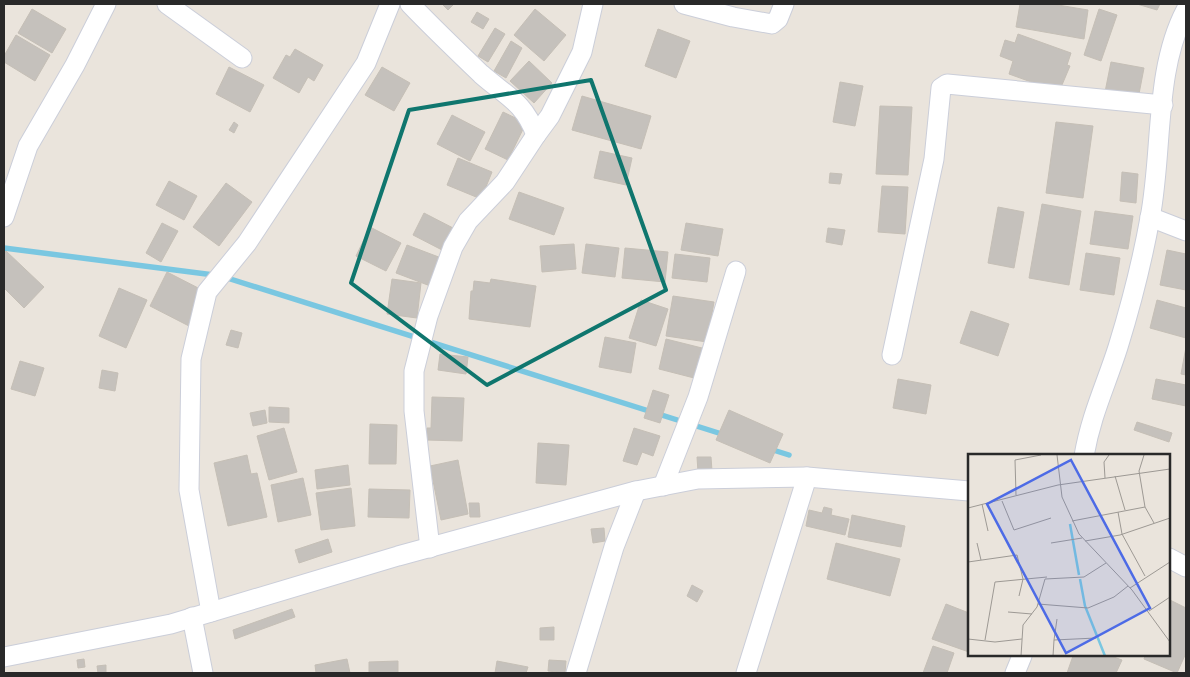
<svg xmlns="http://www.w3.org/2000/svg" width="1190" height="677" viewBox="0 0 1190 677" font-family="Figtree,sans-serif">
	<rect width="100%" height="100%" fill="#eae4dc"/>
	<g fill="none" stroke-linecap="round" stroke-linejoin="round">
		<g stroke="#7ac7e1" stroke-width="5.5">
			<path d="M4,248L214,275"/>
			<path d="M224,277L725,435"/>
			<path d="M770,449L789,455"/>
		</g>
	</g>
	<g fill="#c5c1bc" stroke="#c5bfb6">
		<path d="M442,4H454L448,10Z"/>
		<path d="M1020,4H1052L1088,10L1084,39L1016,27Z"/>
		<path d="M1137,4H1160L1157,10Z"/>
		<path d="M32,9L66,29L52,53L18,33Z"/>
		<path d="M535,9L566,35L544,61L514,35Z"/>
		<path d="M1099,9L1117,15L1101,61L1084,55Z"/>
		<path d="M477,12L489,19L483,29L471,22Z"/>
		<path d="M495,28L505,34L488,62L478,56Z"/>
		<path d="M658,29L690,41L676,78L645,66Z"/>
		<path d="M1018,34L1071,53L1067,65L1070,66L1059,92L1009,74L1013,61L1000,56L1005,40L1015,43Z"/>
		<path d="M16,35L50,55L35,81L4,62V56Z"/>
		<path d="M511,41L522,48L506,78L494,71Z"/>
		<path d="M295,49L323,65L314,81L308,77L299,93L273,78L286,55L290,57Z"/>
		<path d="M529,61L552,83L534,103L510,81Z"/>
		<path d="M1111,62L1144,68L1138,99L1105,92Z"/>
		<path d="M229,67L264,85L250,112L216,94Z"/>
		<path d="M382,67L410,83L394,111L365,95Z"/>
		<path d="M840,82L863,86L855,126L833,122Z"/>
		<path d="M582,96L651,116L641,149L572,130Z"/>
		<path d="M880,106L912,107L908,175L876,174Z"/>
		<path d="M503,112L526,123L508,160L485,149Z"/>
		<path d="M452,115L485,132L470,161L437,144Z"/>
		<path d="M234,122L238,125L234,133L229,130Z"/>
		<path d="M1056,122L1093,126L1083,198L1046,193Z"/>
		<path d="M600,151L632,158L626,185L594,178Z"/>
		<path d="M458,158L492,172L481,199L447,185Z"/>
		<path d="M1122,172L1138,174L1136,203L1120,201Z"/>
		<path d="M830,173L842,174L840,184L829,183Z"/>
		<path d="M169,181L197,196L184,220L156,205Z"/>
		<path d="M226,183L252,202L219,246L193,227Z"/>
		<path d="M882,186L908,187L905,234L878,232Z"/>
		<path d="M519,192L564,208L554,235L509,219Z"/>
		<path d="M1042,204L1081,211L1069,285L1029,278Z"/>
		<path d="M998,207L1024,212L1014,268L988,263Z"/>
		<path d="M1095,211L1133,216L1128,249L1090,244Z"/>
		<path d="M424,213L455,229L444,251L413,235Z"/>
		<path d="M162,223L178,231L161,262L146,253Z"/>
		<path d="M686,223L723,229L718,256L681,250Z"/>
		<path d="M370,227L401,243L386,271L356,256Z"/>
		<path d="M828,228L845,230L842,245L826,242Z"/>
		<path d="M574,244L576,269L542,272L540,246Z"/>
		<path d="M586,244L619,248L615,277L582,273Z"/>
		<path d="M407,245L444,259L433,287L396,273Z"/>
		<path d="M625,248L668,252L665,282L622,278Z"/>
		<path d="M1167,250L1186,254V290L1160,285Z"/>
		<path d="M6,251L44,287L24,308L4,288V254Z"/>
		<path d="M1086,253L1120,258L1114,295L1080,290Z"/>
		<path d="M675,254L710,258L707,282L672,278Z"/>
		<path d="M167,272L206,292L189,326L150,306Z"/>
		<path d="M392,279L421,283L417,318L387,314Z"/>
		<path d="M491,279L536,286L530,327L469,319L471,291H473L474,281L490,283Z"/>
		<path d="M119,288L147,300L126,348L99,336Z"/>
		<path d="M673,296L714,302L707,342L666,336Z"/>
		<path d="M641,300L668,309L656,346L629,338Z"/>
		<path d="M1157,300L1186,308V338L1150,328Z"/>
		<path d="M971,311L1009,324L998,356L960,343Z"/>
		<path d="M231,330L242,333L238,348L226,345Z"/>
		<path d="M605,337L636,343L631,373L599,367Z"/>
		<path d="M666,339L706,349L698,379L659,369Z"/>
		<path d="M1186,347V375L1181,374Z"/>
		<path d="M440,354L468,357L466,374L438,370Z"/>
		<path d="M20,361L44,368L35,396L11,389Z"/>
		<path d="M102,370L118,373L115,391L99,388Z"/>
		<path d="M898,379L931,385L926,414L893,408Z"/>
		<path d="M1156,379L1186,385V406L1152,399Z"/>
		<path d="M653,390L669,395L660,423L644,418Z"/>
		<path d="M432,397L464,398L462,441L426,440L427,428H431Z"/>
		<path d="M269,407L289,408V423L269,422Z"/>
		<path d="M265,410L267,423L253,426L250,413Z"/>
		<path d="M729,410L783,434L770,463L716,440Z"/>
		<path d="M1137,422L1172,433L1169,442L1134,430Z"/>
		<path d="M370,424L397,425L396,464H369Z"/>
		<path d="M284,428L297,472L269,480L257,436Z"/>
		<path d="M634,428L660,436L653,456L642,452L637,465L623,461Z"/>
		<path d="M538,443L569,445L566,485L536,483Z"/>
		<path d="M247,455L251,474L257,473L267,517L228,526L214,463Z"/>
		<path d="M697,457H711L712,471L698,472Z"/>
		<path d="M458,460L468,514L441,520L430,466Z"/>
		<path d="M348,465L350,485L317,489L315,470Z"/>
		<path d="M303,478L311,515L278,522L271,485Z"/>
		<path d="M351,488L355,526L321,530L316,493Z"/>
		<path d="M369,489L410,490L409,518L368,517Z"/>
		<path d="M469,503H479L480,517H470Z"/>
		<path d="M824,507L832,509L831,515L849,519L845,535L806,526L809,510L822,513Z"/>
		<path d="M852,515L905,526L901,547L848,537Z"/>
		<path d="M604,528L605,541L593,543L591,529Z"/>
		<path d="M328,539L332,552L299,563L295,550Z"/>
		<path d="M836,543L900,559L890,596L827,579Z"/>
		<path d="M692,585L703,591L697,602L687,596Z"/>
		<path d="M1170,600L1186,608V653L1177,673L1144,659L1145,656H1169Z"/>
		<path d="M946,604L969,613V652L932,639Z"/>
		<path d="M292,609L295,617L235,639L233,630Z"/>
		<path d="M554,627V640H540V628Z"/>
		<path d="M933,646L954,653L947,673H923Z"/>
		<path d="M1073,656H1111L1122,660L1116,673H1067Z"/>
		<path d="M84,659L85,667L78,668L77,660Z"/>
		<path d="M347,659L350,673H316L315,665Z"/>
		<path d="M549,660L566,661L565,673L548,671Z"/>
		<path d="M398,661V673H369V662Z"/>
		<path d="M497,661L528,667L526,673H495Z"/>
		<path d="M106,665V673H98L97,666Z"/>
	</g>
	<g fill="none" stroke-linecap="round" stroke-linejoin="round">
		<defs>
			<g id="street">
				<path d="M167,4L242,58"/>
				<path d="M410,4C433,28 457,51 481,74C506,96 524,102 536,135L505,182L468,221L453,247L428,316L414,371V411L430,548"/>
				<path d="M684,4L733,17L772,24L778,19L784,4"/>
				<path d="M536,135L550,116L582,52L593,4"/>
				<path d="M4,217L28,146L75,65L106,4"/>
				<path d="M1150,217L1186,231"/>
				<path d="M892,355L934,159L941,88L947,84L1163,105"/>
				<path d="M1084,456C1091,415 1106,385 1118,347C1131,305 1142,262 1150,218C1163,151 1154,70 1186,10"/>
				<path d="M663,486L698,397L736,271"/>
				<path d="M1169,558L1186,567"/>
				<path d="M211,612L189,490L191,359L207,292L247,243L366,63L390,4"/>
				<path d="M192,617L203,673"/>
				<path d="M4,657L171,624L398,556L636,491L698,479L807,477L969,491"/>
				<path d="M576,673L614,547L636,491"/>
				<path d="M746,673L807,477"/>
				<path d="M1015,673L1022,656"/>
			</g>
		</defs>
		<use href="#street" stroke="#cbced9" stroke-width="21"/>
		<use href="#street" stroke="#fff" stroke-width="19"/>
	</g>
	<path fill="none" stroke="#0f766e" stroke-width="4" stroke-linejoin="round" d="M591,80L666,290L487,385L351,283L409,110Z"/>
	<g transform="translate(968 454)">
		<rect width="202" height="202" fill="#eae4dc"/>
		<path fill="none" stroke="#7ac7e1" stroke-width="2.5" d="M102,70L111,121M112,125L117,152L137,202"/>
		<path fill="none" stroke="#9d9994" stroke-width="1" d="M89,1L94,43L111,80L164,136L202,188M176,1L171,17L177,53L186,69M147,22L157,56M137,24L136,8L141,1M48,41L47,6L73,1M34,47L46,76L83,64M14,50L20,77M0,54L90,31L202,15M150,58L154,80L177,122M104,67L177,53M117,87L152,81L202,64M9,89L13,106M83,89L114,84M0,108L49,101L55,125L51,142M162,134L202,108M70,150L120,154L146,143L160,132M181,157L202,143M40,158L64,160M0,185L27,188L54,185M17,186L27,128L79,123M86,186L89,165M53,202L55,171L69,153L77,125L116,123L138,109M85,202L86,186L128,184"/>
		<path fill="#4d6be6" fill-opacity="0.15" stroke="#4d6be6" stroke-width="2.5" d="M103,6L182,154L98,199L19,50Z"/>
		<rect width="202" height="202" fill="none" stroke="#292929" stroke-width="2.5"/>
	</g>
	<rect width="1190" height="677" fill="none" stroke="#292929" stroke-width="10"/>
</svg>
